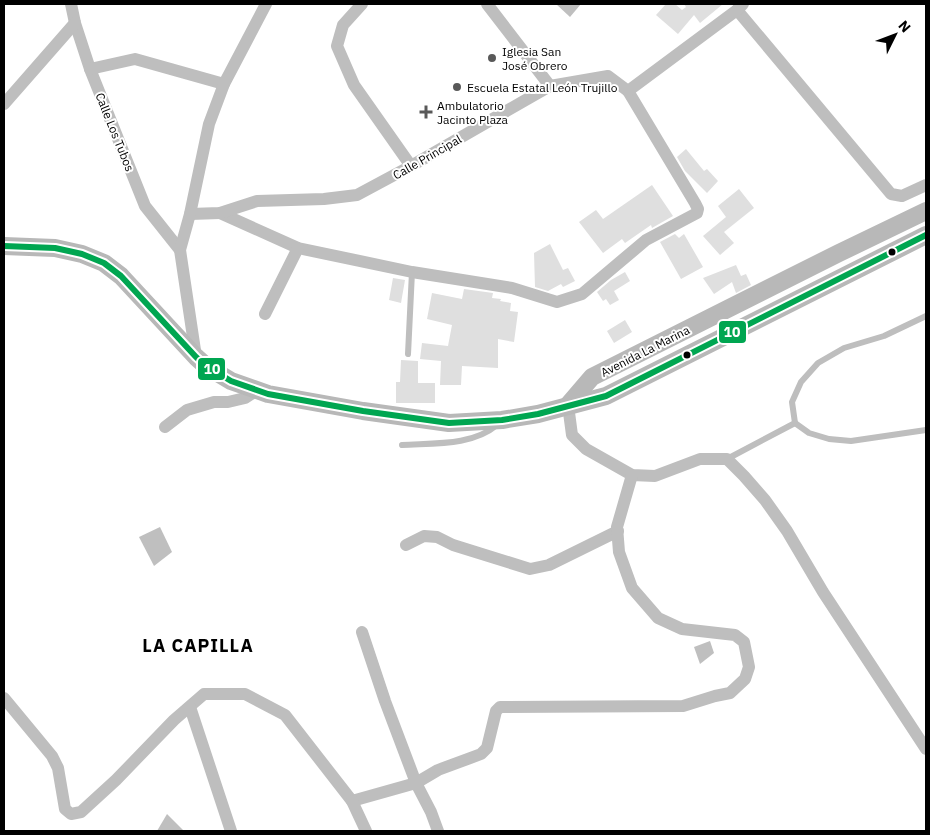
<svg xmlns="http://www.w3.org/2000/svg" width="930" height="835" viewBox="0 0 930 835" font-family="'IBM Plex Sans',sans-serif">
	<rect width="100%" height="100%" fill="#fff"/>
	<g fill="#bfbfbf">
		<path d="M556,4H581L570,17Z"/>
		<path d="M160,527L172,552L154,566L139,537Z"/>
		<path d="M710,641L714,653L700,664L694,647Z"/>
		<path d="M167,814L184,831H157Z"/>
	</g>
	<g fill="#dfdfdf">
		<path d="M666,4H675L682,10L686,7L684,4H723L700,23L694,15L678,34L656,15Z"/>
		<path d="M686,149L704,171L707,169L718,181L707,193L685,171L677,157Z"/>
		<path d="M652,185L673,216L652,228L651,225L625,243L622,239L603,253L579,222L596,210L603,219Z"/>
		<path d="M739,189L754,208L724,232L734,243L720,255L703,236L726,217L718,206Z"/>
		<path d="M675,234L679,238L684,234L703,267L681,279L660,242Z"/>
		<path d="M550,244L563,270L568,268L575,281L563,287L561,284L548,291L535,287L534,253Z"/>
		<path d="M736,265L741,276L746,274L751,285L736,293L732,282L714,294L703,278Z"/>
		<path d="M625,272L630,281L614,291L619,300L610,305L606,299L603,301L597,292L611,280Z"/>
		<path d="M393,278L405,280L401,303L389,300Z"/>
		<path d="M464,289L493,293L492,298L501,299L500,301L511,303L510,311L518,312L514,342L498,339V368L462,366L461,385H440L441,361L420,359L422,343L448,346L452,325L427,319L432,293L462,299Z"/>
		<path d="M625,320L632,332L614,343L607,331Z"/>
		<path d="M401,360L418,361V383H435V403H396V382H400Z"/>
	</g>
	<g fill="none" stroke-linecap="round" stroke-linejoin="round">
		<g stroke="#bebebe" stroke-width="6">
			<path d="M408,354L412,272"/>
			<path d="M795,423L792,402L801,382L818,363L844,348L884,336L926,316"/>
			<path d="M795,423L809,433L829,439L851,441L926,430"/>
			<path d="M402,445C434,443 472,446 497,425"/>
			<path d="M727,459L795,423"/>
		</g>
		<g stroke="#bebebe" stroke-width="12">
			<path d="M71,4L75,23L90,69L145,206L180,250"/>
			<path d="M362,4L343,25L337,46L354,85L411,166"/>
			<path d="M487,4L550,86"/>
			<path d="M737,10L891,194L902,196L926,185"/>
			<path d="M90,69L135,59L224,84"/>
			<path d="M4,104L75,23"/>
			<path d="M220,213L298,248L412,272L512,288L557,302L582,294L646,240L697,213L698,209L695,203L628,91"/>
			<path d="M190,214L220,213L257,201L324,199L357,195L411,166L550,86L608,76L628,91L737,10L743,4"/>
			<path d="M265,314L298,248"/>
			<path d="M196,357L180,250L190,214L209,124L224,84L266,4"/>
			<path d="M568,405L572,435L586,449L632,475L655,476L700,459H727L744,476L765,500L787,531L823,592L926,749"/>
			<path d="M165,427L187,410L214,402H228L245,398L257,390"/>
			<path d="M406,545L424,536L437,537L453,545L530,569L549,565L618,531"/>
			<path d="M362,632L385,701L416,783L431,812L438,831"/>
			<path d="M4,698L52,756L58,768L65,809L71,814L81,812L116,780L174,720L204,694H245L285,715L352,801L416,783L438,770L481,754L487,748L496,711L500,707L683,706L715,696L730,693L745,679L749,667L744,642L735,635L682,629L658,618L632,588L619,552L617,527L632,475"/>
			<path d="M190,707L231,831"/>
			<path d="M352,801L366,831"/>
		</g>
		<g stroke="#b8b8b8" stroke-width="18">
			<path d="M4,246L55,248L82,254L104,263L121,276L196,357L206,366L231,381L268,394L363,411L449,423L502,420L538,414L606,396L926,235"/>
			<path d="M568,405L592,377L839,253L926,211"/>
		</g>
		<defs>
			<path id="bus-1" d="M4,246L55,248L82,254L104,263L121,276L196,357L206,366L231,381L268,394L363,411L449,423L502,420L538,414L606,396L926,235"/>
		</defs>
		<use href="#bus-1" stroke="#fff" stroke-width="10"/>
		<use href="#bus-1" stroke="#00a651" stroke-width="6"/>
	</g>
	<g fill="#595959" stroke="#fff" stroke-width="2">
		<circle cx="492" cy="58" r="5"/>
		<circle cx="457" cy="87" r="5"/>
		<path d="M423.5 104.5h5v5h5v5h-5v5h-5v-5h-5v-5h5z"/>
	</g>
	<g fill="#000" stroke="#fff" stroke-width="2">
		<circle cx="892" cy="252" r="4.5"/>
		<circle cx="687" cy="355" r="4.5"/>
	</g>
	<g text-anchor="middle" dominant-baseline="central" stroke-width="4" stroke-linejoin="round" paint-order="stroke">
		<g font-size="12" fill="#000" stroke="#fff" text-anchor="start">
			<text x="502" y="51">Iglesia San<tspan x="502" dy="14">José Obrero</tspan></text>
			<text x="467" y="87">Escuela Estatal León Trujillo</text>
			<text x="437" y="105">Ambulatorio<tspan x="437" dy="14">Jacinto Plaza</tspan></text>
		</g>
		<g font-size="12" fill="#000" stroke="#fff">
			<text transform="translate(115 132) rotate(68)">Calle Los Tubos</text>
			<text transform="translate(427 157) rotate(-30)">Calle Principal</text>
			<text transform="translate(645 351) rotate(-27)">Avenida La Marina</text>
		</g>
		<g font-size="18" font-weight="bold" letter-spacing="1" fill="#000" stroke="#fff">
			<text x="198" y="645">LA CAPILLA</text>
		</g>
	</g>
	<g stroke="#fff" stroke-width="2">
		<rect x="718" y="320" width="29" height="24" rx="5" fill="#00a651"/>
		<rect x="197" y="357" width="29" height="24" rx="5" fill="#00a651"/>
	</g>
	<g font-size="14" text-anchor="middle" font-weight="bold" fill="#fff">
		<text x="732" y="337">10</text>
		<text x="212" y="374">10</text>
	</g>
	<rect width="930" height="835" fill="none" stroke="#000000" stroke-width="10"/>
	<g transform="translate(895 35) rotate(48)" stroke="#ffffff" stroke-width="4" paint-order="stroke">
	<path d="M0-4L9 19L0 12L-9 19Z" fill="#000000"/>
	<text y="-8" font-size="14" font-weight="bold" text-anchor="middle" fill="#000000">N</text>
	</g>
</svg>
